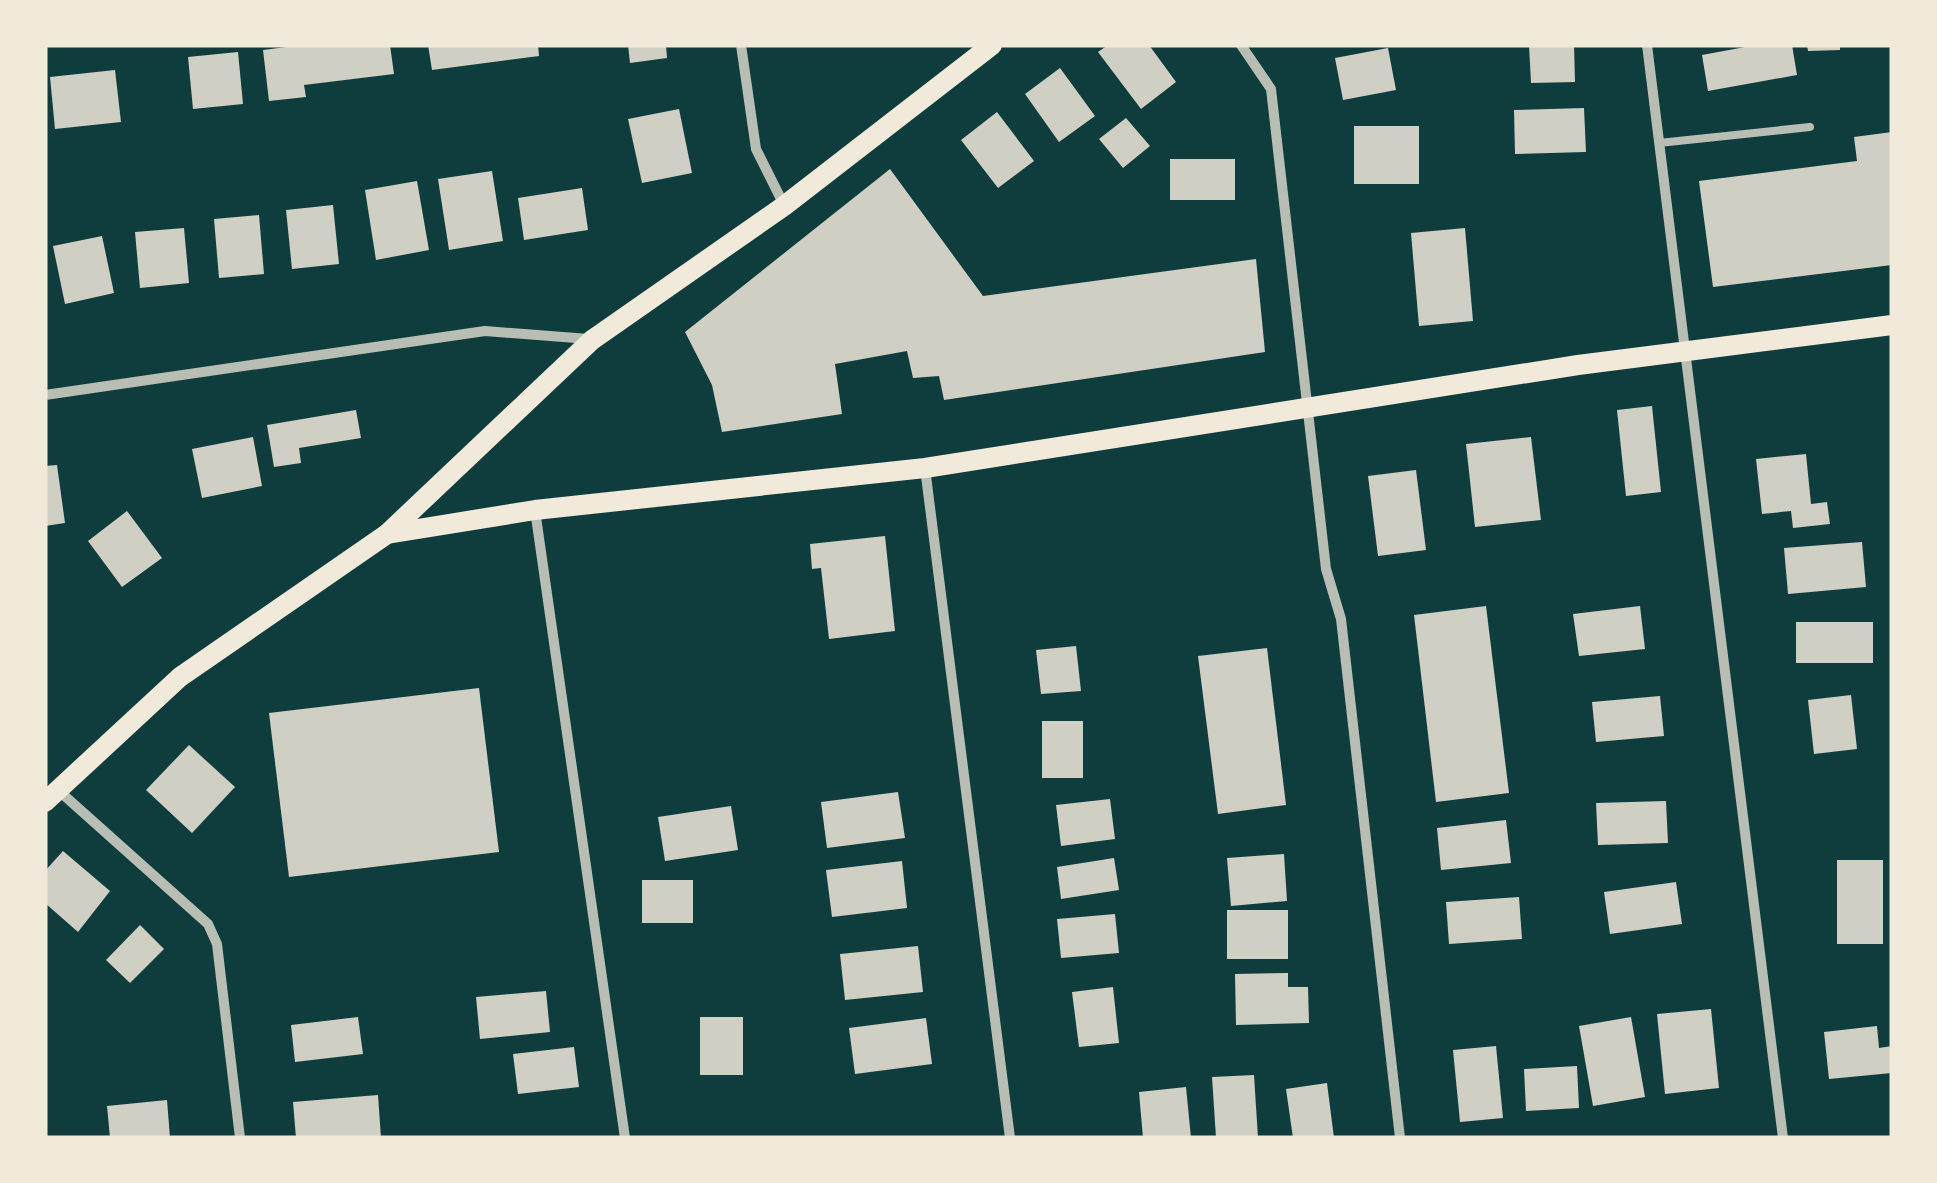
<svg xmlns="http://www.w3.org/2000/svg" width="1937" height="1183" viewBox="0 0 1937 1183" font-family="'Open Sans',sans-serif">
	<rect width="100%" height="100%" fill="#0f3d3e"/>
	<g fill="#cfcfc3">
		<path d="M302,45H390L394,74L304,85L306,97L269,101L263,50Z"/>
		<path d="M428,45H538L539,56L432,70Z"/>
		<path d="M628,45H666L667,58L630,63Z"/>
		<path d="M1108,45H1149L1176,82L1141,109L1098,52Z"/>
		<path d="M1529,45H1574L1575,82L1531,83Z"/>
		<path d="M1756,45H1792L1797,75L1708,91L1702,55Z"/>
		<path d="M1807,45H1840V50L1808,51Z"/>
		<path d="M1388,48L1396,90L1343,100L1335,58Z"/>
		<path d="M238,52L243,104L193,109L188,57Z"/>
		<path d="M1060,68L1095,116L1059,142L1025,94Z"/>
		<path d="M115,70L121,122L55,129L50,77Z"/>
		<path d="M1584,108L1586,152L1515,154L1514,110Z"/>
		<path d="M679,109L692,173L642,183L628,119Z"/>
		<path d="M997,112L1034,161L998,188L961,140Z"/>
		<path d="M1126,118L1150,146L1123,168L1099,139Z"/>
		<rect x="1354" y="126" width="65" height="58"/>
		<path d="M1892,132V265L1713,287L1699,181L1857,161L1854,137Z"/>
		<rect x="1170" y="159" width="65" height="41"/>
		<path d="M890,169L983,296L1256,259L1265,352L944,400L939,376L913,378L907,351L835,364L842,414L722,432L712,385L685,332Z"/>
		<path d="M492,171L503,241L449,250L438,179Z"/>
		<path d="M417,181L429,250L376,260L365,190Z"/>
		<path d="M582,188L588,230L524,240L518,198Z"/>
		<path d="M333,205L339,264L292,269L286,210Z"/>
		<path d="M259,215L264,274L219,278L214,219Z"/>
		<path d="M184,228L189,283L140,288L135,232Z"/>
		<path d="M1465,228L1473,321L1419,326L1411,233Z"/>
		<path d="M102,236L114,293L65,304L53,246Z"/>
		<path d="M1652,406L1661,492L1626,496L1617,410Z"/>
		<path d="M356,410L361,438L299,448L301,463L274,467L267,425Z"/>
		<path d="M253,437L262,486L202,498L192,449Z"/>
		<path d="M1531,437L1541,520L1475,527L1466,444Z"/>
		<path d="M1806,454L1811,504L1827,502L1830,524L1793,528L1791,511L1762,514L1756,459Z"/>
		<path d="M57,465L65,523L45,526V466Z"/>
		<path d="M1416,470L1426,550L1378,556L1368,476Z"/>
		<path d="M127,511L162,558L122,587L88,541Z"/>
		<path d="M885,536L895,631L829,639L821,568L812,569L810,544Z"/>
		<path d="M1862,542L1866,587L1788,594L1784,548Z"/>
		<path d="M1486,606L1509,793L1436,802L1414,615Z"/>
		<path d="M1640,606L1645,649L1579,656L1573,614Z"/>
		<rect x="1796" y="622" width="77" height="41"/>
		<path d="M1076,646L1081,691L1041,694L1036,650Z"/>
		<path d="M1267,648L1286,805L1218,814L1198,656Z"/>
		<path d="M479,688L499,852L289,877L269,713Z"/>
		<path d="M1851,695L1857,749L1814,754L1808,700Z"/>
		<path d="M1660,696L1664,736L1596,742L1592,702Z"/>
		<rect x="1042" y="721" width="41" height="57"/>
		<path d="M189,745L235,787L192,833L146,790Z"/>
		<path d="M898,792L905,838L827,848L821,802Z"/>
		<path d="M1110,799L1115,839L1061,846L1056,805Z"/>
		<path d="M1666,801L1668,843L1598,845L1596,803Z"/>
		<path d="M731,806L738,850L665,861L658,817Z"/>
		<path d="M1506,820L1511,863L1441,870L1437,828Z"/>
		<path d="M63,851L110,891L78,932L45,903V871Z"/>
		<path d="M1284,854L1287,901L1231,906L1227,858Z"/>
		<path d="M1114,858L1119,890L1061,899L1057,867Z"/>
		<rect x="1837" y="860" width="46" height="84"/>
		<path d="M902,861L907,908L832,917L826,870Z"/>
		<rect x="642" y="880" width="51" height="43"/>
		<path d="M1676,882L1682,924L1610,934L1604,892Z"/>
		<path d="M1519,897L1522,939L1449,944L1446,902Z"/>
		<rect x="1227" y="910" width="61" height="49"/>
		<path d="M1115,914L1119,953L1061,958L1057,919Z"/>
		<path d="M140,925L164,949L130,983L106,960Z"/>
		<path d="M918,946L923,992L845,1000L840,954Z"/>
		<path d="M1288,973V987H1308L1309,1023L1236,1025L1235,974Z"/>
		<path d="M1113,987L1119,1043L1079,1047L1072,992Z"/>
		<path d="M546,991L550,1032L480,1039L476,997Z"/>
		<path d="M1711,1009L1719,1088L1665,1094L1657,1014Z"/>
		<path d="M358,1017L363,1054L295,1062L291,1025Z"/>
		<rect x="700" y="1017" width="43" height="58"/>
		<path d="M1631,1017L1645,1097L1593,1106L1579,1026Z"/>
		<path d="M926,1018L932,1064L855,1074L849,1028Z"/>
		<path d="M1877,1026L1879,1048L1892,1046V1073L1829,1079L1824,1032Z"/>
		<path d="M1496,1046L1503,1118L1460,1122L1453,1050Z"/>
		<path d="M574,1047L579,1087L518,1094L513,1054Z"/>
		<path d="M1577,1066L1579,1108L1526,1111L1524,1069Z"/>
		<path d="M1254,1075L1258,1138H1216L1212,1077Z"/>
		<path d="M1327,1083L1334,1138H1293L1286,1089Z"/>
		<path d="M1186,1087L1191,1138H1143L1139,1092Z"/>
		<path d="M378,1095L381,1138H296L293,1102Z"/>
		<path d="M167,1100L170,1138H110L107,1106Z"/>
	</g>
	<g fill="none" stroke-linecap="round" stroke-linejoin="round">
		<path stroke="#b8beb3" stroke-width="8" d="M1659,143L1810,127"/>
		<g stroke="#b8beb3" stroke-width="10">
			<path d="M741,45L756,149L784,205"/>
			<path d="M1241,45L1271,89L1326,569L1341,619L1400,1138"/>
			<path d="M1647,45L1783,1138"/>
			<path d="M45,395L485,331L589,339"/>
			<path d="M925,468L1010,1138"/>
			<path d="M535,510L625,1138"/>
			<path d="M58,790L208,924L217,944L240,1138"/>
		</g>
		<g stroke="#f1e9da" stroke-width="20">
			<path d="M387,534L535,510L925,468L1578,365L1892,325"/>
			<path d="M45,802L180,677L387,534L592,340L784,206L992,45"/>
		</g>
	</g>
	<rect width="1937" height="1183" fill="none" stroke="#f1e9da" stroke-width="95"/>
</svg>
